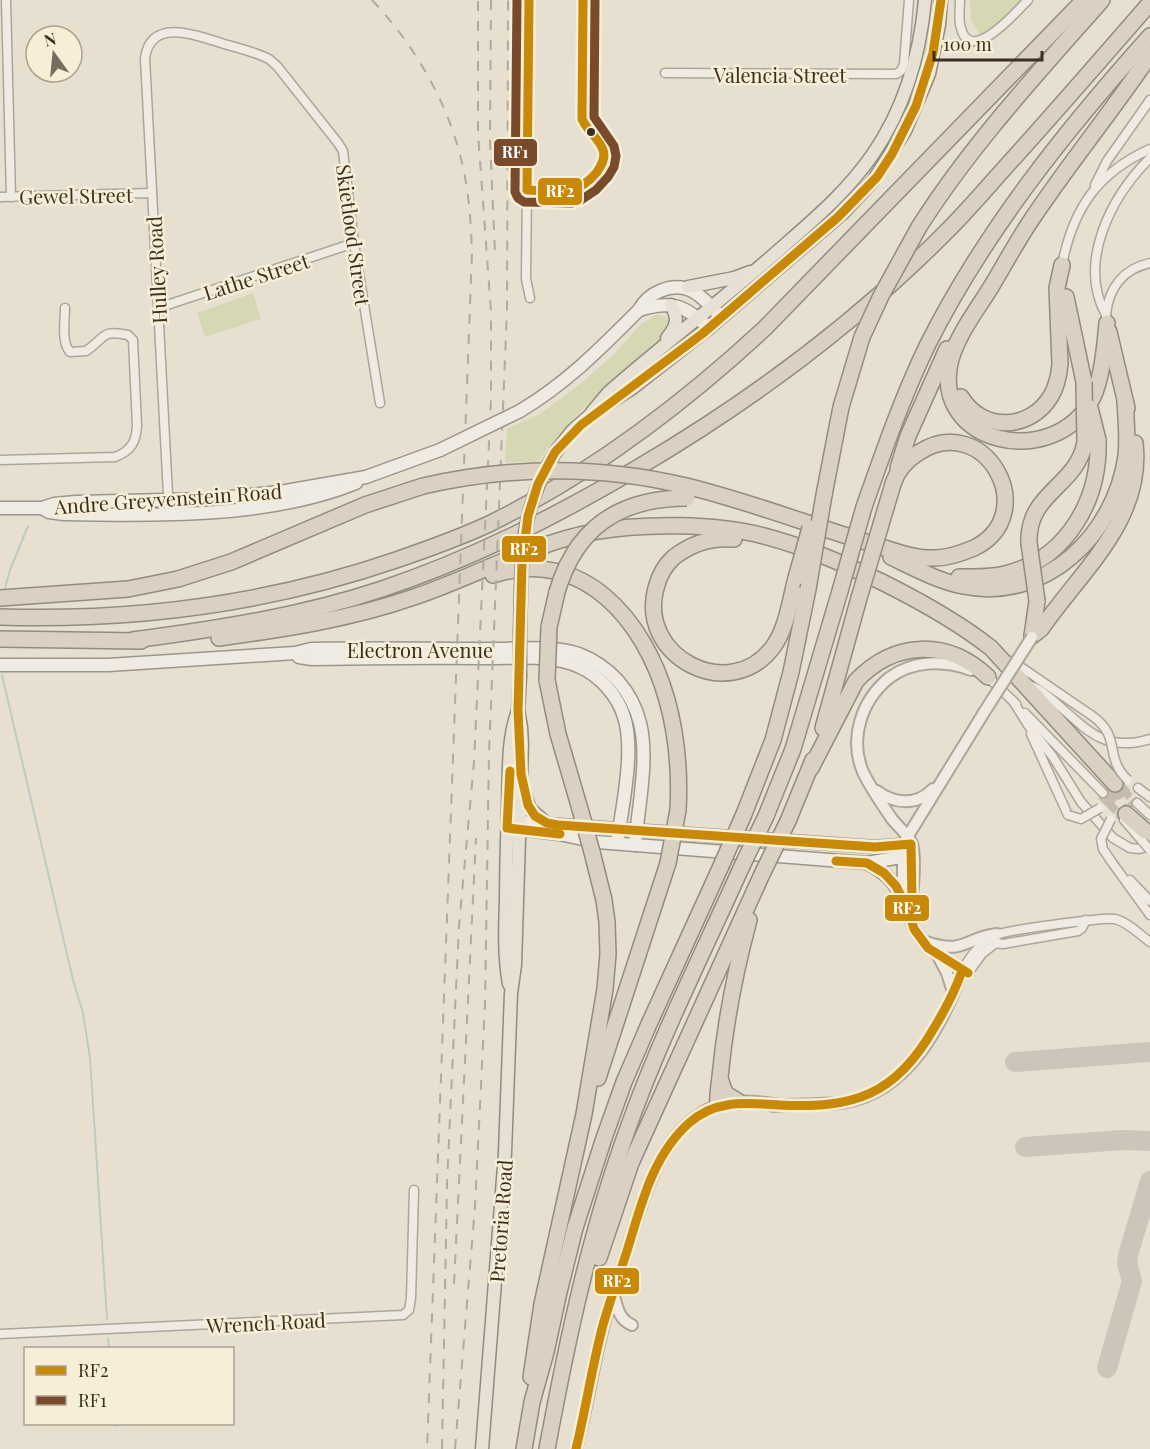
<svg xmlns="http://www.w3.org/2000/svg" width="1150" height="1449" viewBox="0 0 1150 1449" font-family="'Playfair Display',serif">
	<rect width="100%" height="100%" fill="#e7e0d1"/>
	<g fill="#d6d7b3">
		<path d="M970,0H1022L993,28L980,35L971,21Z"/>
		<path d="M253,293L261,319L205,337L197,313Z"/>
		<path d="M655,315C665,315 668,316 672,325L667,334C621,374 572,412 538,462H505L507,429L540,414L579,385L613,355L640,325Z"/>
	</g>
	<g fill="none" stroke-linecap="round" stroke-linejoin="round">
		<g stroke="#bcccc2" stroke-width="2">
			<path d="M5,588L10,570L28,526"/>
			<path d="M2,675L73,980L83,1013L90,1058L107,1319"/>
			<path d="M108,1339L109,1348"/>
			<path d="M115,1424V1426"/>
		</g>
		<g stroke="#cbc5ba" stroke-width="20">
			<path d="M1015,1062L1150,1052"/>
			<path d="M1025,1147L1123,1140L1150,1141"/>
			<path d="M1107,1368L1132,1281L1127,1263L1128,1255L1150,1181"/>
		</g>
		<g stroke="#c5bcae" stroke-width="8" stroke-dasharray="8 4" stroke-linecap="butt">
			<path d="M1115,784L1137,803"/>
			<path d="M1103,796L1122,818"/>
		</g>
		<g stroke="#c5bcae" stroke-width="15" stroke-dasharray="15 8" stroke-linecap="butt">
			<path d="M1115,784L1134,806"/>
			<path d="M1103,793L1126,814"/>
		</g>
		<defs>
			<g id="minor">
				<path d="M6,0L11,197"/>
				<path d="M529,0L526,279L530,298"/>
				<path d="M960,0C960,9 958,20 961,28C970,66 1017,11 1028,0"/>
				<path d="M665,73L896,74L901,71L904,64L909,0"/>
				<path d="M1095,185L1107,161L1150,100"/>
				<path d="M0,197L151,193"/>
				<path d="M1062,265C1073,209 1097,173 1150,149"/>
				<path d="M158,308L354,243"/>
				<path d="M1106,314C1109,288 1123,269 1150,263"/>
				<path d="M1106,315C1077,262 1111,197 1150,158"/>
				<path d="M0,460L115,457C131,451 136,442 137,426L133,340L128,335C100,329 105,339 86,351L70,352C61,342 65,320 65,308"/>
				<path d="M169,514L145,58C151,16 199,36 224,44C239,48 255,52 269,59L277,66L338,143L343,151L354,243L380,403"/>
				<path d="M1012,661L1091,715"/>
				<path d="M988,677L1016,704"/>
				<path d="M1028,685C1040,688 1047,696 1056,703C1087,730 1105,753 1150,739"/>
				<path d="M1013,701L1028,725L1053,757L1081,802L1113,838L1130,848L1139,849L1150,846"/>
				<path d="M1025,713L1103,793"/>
				<path d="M1031,734L1068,815"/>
				<path d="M1138,788L1150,797"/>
				<path d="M1137,803L1150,815"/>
				<path d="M1124,820L1143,842"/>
				<path d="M1111,861L1150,915"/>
				<path d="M1130,880L1150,901"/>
				<path d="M994,943L1003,944L1078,931L1082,928L1086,920"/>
				<path d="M962,971C970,956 980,942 996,935C1007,930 1105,917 1115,919C1128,922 1140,935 1150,942"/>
				<path d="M968,973L982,954L997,942"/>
				<path d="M0,1334L403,1315L409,1310L411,1298L414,1190"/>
			</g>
			<g id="tertiary">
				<path d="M877,791C894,804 917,806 933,789"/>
				<path d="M909,912C913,898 916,858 912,844C909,835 898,827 892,819C882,804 871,789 863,772C849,739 861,701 889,678C913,660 944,660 971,670"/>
				<path d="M926,942C965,955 964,938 997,934"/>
				<path d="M939,958L947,973L953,992"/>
				<path d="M968,973L928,948L914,929L903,899V844L983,714"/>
				<path d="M773,1106C797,1103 822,1106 846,1102C909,1090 942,1026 962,971"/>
				<path d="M613,1292C617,1306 618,1319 632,1325"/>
				<path d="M576,1449C587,1408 593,1365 604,1324C610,1300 619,1277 626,1254C642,1203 657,1137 707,1110C730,1098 755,1101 779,1105"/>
			</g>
			<g id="secondary">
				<path d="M639,310C671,300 685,305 709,328"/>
				<path d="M520,411C568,382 600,349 639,310C644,301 650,295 660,291C688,279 704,298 721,317"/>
				<path d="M0,508H42L54,504L76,502L210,499L280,492L366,477L440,450"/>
				<path d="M42,508L49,512L64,514C157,516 269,518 356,483"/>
				<path d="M295,653L299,657L312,659C371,658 431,657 490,658C519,658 553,654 580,667C600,676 618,696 624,717C635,749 622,809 617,843"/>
				<path d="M0,665H108L295,653L311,649C372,648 432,649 493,649C520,649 553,645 579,654C610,666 632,691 640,723C649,759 638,808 635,845"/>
				<path d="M518,822L875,847L911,844"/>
				<path d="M511,828L559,834L597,842L867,863L912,855"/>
				<path d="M867,863C884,872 894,881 903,899"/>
			</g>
			<g id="primary">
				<path d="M688,287L734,278L750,272"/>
				<path d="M667,338C677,326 679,319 671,305"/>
				<path d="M592,412L608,393C667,341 729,295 787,243C819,215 849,189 873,154C904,109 920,54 925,0"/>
				<path d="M556,451L573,430L590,415L631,389L709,328L844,212L873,181L905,131L929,74L939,25L941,0"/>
				<path d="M520,631L521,589"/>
				<path d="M523,789L530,809L546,823"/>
				<path d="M509,984C504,956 505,928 506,901C506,870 507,839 508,808C509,779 507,738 518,711"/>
				<path d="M482,1449L505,1153L511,993L515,965L522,744L521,727L518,710L520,677"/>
			</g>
			<g id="motorway">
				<path d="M919,227C971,145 1038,73 1102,0"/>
				<path d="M1066,297L1084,382"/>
				<path d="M1107,323C1105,345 1102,380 1092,399C1054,472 928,444 951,359C959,332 977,310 991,287C1003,267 1015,245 1028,225C1066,167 1111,113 1150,55"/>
				<path d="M1109,332L1127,408"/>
				<path d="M961,397C982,432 1030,431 1051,396C1057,386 1059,375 1060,364L1057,288L1062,265"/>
				<path d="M898,468L908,436L947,349"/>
				<path d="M686,486C748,501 807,524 869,543C889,549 913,559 935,558C948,558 962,553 974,548C1043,514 985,409 918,453C907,460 897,471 893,484"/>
				<path d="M824,495L841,407L862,337"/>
				<path d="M864,507C883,453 902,398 927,346C984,232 1066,130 1150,36"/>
				<path d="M734,539C711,537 692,543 674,557C665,565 659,576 656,588C637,657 730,705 773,647C787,628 790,600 796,578"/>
				<path d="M1029,543C1027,492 1077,487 1085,442"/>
				<path d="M891,557C914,568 938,581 963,586C1046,603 1115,534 1126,456C1128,438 1126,419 1125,401"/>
				<path d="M493,575C583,546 645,621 667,700C677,736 680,773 678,810"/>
				<path d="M959,577C974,577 990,578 1005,574C1067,559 1100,500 1098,440"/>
				<path d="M0,598L128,589L178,579L231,562L365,505L423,486"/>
				<path d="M0,617C135,621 268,604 396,560C428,549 459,538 489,524C591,474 682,405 765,328L1084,0"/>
				<path d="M549,627L557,592"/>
				<path d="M1032,636L1041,629C1080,572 1144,520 1135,443"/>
				<path d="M1032,636L1037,601"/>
				<path d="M219,638C285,629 351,619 414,597C474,577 530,544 593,532C642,523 716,523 764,536C806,547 844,564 882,582C920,601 958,622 991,648L1115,784"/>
				<path d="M0,639L141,641"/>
				<path d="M133,640C217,629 301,616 382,589C472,559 557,516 639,467C751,401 856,323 948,230C970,208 990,184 1011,161C1058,109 1104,56 1150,3"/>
				<path d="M547,680L558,734L580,809"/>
				<path d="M823,728L859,598"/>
				<path d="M811,768L856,681C895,640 948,639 988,677"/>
				<path d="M744,814L773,740L791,672L808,589"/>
				<path d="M1126,814L1150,835"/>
				<path d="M766,816L793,749L840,591"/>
				<path d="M788,821L813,760"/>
				<path d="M598,1078L668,863"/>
				<path d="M720,1078L725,1093L739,1102"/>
				<path d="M718,1105C717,1095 719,1087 720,1077C725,1024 735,972 749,920"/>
				<path d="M599,1258L631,1163L763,872"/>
				<path d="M531,1377L542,1304L584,1114L605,989L608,954L607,922L604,900L592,852"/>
				<path d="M524,1449L532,1402L546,1352L559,1292L575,1228L604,1138L624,1082L649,1024L721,866"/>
				<path d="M547,1449C567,1341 590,1232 628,1128C660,1038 703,953 742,866"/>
			</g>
		</defs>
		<use href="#minor" stroke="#ada599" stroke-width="11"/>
		<use href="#tertiary" stroke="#ada599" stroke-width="14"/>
		<use href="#secondary" stroke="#9c958a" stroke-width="15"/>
		<use href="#primary" stroke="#928b80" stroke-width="15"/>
		<use href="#motorway" stroke="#928b80" stroke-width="18"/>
		<use href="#minor" stroke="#efebe3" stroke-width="8"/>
		<use href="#tertiary" stroke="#efebe3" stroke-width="10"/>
		<use href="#secondary" stroke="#efebe3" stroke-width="12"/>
		<use href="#primary" stroke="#e6e1d4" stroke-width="12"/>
		<use href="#motorway" stroke="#dad1c2" stroke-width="15"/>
		<g stroke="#afaaa2" stroke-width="2" stroke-dasharray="10 10" stroke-linecap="butt">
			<path d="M372,0C419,50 455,114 466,183C470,206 471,229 472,252L427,1449"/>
			<path d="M491,0L490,141L495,253"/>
			<path d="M454,1284L476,838"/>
			<path d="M442,1449L447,1184L452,1074L459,926L474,762L491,400V312L478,133V0"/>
			<path d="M455,1449L475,1206L485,1004L489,753L507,309L508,0"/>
		</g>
		<defs>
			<g id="minor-bridge">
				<path d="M1091,715C1123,737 1103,757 1128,780"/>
				<path d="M1068,815L1081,819L1100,808"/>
				<path d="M1143,842L1150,850"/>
				<path d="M1111,861L1103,849L1101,839L1111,819"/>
			</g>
			<path id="tertiary-bridge" d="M983,714L1032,637"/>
			<path id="secondary-bridge" d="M440,450L520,411"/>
			<g id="primary-bridge">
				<path d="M521,589C522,536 527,497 556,451"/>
				<path d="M520,677V631"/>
			</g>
			<g id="motorway-bridge">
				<path d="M862,337L881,296L919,227"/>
				<path d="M1084,382L1085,442"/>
				<path d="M1090,408L1098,440"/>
				<path d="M423,486C511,466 598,465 686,486"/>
				<path d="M1029,543L1037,601"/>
				<path d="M796,578L810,528"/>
				<path d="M808,589L824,495"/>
				<path d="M840,591L864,507"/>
				<path d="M557,592C576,527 620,498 687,498"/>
				<path d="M859,598L893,484"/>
				<path d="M547,680L549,627"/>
				<path d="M580,809L592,852"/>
				<path d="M668,863L678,810"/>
				<path d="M721,866L744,814"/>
				<path d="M742,866L766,816"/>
				<path d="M763,872L788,821"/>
			</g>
		</defs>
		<use href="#minor-bridge" stroke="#ada599" stroke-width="11" stroke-linecap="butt"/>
		<use href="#tertiary-bridge" stroke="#ada599" stroke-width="14" stroke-linecap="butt"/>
		<use href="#secondary-bridge" stroke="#9c958a" stroke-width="15" stroke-linecap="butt"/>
		<use href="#primary-bridge" stroke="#928b80" stroke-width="15" stroke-linecap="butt"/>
		<use href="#motorway-bridge" stroke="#928b80" stroke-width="18" stroke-linecap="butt"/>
		<use href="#minor-bridge" stroke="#efebe3" stroke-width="8"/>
		<use href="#tertiary-bridge" stroke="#efebe3" stroke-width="10"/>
		<use href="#secondary-bridge" stroke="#efebe3" stroke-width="12"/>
		<use href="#primary-bridge" stroke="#e6e1d4" stroke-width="12"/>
		<use href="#motorway-bridge" stroke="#dad1c2" stroke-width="15"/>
		<defs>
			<g id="bus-1">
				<path d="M529,0L527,190C555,191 576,198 597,172C601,166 606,158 603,150C599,138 587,131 582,119L583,0"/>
				<path d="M510,771L507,828L560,834"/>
				<path d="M836,861L867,863L884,873L896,886L909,912L914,929L928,948L968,973"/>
				<path d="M909,912L912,901L911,844L875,847L558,825L547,823L535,816L528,805L521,774L518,710L522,564L528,516L538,484L555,452L581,425L702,334L838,217L877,177L892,154L916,106L933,53L941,0"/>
				<path d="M576,1449C586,1408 592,1366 603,1325C610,1300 619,1276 627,1251C641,1206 652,1156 689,1123C716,1099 746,1103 779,1105C854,1109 896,1095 934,1028C945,1010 955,991 962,971"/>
			</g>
			<path id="bus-2" d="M517,0L515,192L518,198L524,202L572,203L581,200L596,190L608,177L614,167L616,156L614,146L594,117L595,0"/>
		</defs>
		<use href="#bus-1" stroke="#f7eed8" stroke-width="14"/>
		<use href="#bus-2" stroke="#f7eed8" stroke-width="14"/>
		<use href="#bus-1" stroke="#c88808" stroke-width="9"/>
		<use href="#bus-2" stroke="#7a4b2a" stroke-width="9"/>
	</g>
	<circle fill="#3d2e20" stroke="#f7eed8" stroke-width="2" cx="591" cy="132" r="5"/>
	<g text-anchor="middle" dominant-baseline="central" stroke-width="5" stroke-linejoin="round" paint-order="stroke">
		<g font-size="20" fill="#3d2e20" stroke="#f7eed8">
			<text x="780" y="74">Valencia Street</text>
			<text transform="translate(76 195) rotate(-1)">Gewel Street</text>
			<text transform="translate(354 235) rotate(82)">Skietlood Street</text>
			<text transform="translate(156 270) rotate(-93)">Hulley Road</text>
			<text transform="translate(256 276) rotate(-18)">Lathe Street</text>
			<text transform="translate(168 498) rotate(-4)">Andre Greyvenstein Road</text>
			<text x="420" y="649">Electron Avenue</text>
			<text transform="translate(500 1221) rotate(-86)">Pretoria Road</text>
			<text transform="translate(266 1322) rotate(-3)">Wrench Road</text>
		</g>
	</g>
	<g stroke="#f7eed8" stroke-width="2">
		<rect x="493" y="138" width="45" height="29" rx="6" fill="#7a4b2a"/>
		<rect x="537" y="177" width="46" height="29" rx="6" fill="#c88808"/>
		<rect x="501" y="535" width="46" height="28" rx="6" fill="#c88808"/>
		<rect x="884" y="894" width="46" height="28" rx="6" fill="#c88808"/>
		<rect x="594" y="1267" width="46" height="28" rx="6" fill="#c88808"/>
	</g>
	<g font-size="16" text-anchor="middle" font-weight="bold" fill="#fff">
		<text x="515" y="158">RF1</text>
		<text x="560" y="197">RF2</text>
		<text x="524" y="555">RF2</text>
		<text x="907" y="914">RF2</text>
		<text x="617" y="1287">RF2</text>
	</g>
	<rect x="24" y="1347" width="210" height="78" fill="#f7eed8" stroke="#ada18e" stroke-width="1.5"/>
	<rect x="36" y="1366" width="30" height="9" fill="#c88808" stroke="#ada18e" stroke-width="1.5"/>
	<text x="78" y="1377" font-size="18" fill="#3d2e20">RF2</text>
	<rect x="36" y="1396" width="30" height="9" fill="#7a4b2a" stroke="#ada18e" stroke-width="1.5"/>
	<text x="78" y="1407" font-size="18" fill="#3d2e20">RF1</text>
	<g transform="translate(54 54) rotate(345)"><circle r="28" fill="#f7eed8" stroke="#ada18e" stroke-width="1.5"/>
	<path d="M0-4.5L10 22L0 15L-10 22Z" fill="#786c5e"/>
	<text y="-9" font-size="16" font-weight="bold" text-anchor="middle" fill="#3d2e20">N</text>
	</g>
	<path d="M934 51v9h108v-9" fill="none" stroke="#3d2e20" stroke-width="3"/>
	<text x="943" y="51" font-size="18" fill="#3d2e20" stroke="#f7eed8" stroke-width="4.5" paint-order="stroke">100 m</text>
</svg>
